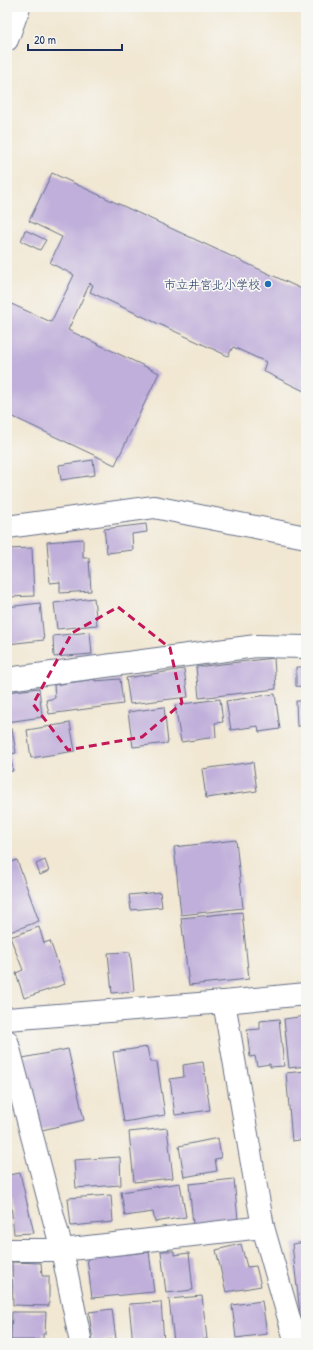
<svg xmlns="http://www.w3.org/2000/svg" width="313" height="1350" viewBox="0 0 313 1350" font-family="'Patrick Hand','Klee One',sans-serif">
	<rect width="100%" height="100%" fill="#f6f6f2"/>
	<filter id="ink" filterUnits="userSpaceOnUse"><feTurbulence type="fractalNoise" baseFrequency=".025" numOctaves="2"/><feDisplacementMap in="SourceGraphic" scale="8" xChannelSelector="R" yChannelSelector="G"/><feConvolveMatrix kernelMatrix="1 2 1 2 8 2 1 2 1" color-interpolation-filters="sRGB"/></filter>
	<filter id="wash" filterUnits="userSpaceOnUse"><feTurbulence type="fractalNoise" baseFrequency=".012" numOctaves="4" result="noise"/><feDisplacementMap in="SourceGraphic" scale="16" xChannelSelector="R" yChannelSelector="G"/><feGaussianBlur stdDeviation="0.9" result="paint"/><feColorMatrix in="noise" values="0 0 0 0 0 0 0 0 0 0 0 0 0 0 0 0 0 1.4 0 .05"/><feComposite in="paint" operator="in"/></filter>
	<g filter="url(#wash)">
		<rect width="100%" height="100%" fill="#f1e7d2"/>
		<g id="blocks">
			<g fill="#c0afda">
				<path d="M52,173L306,291V392L263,371L266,362L233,347L228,356L90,292L93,285L90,283L68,330L159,373L115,465L7,414V302L51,322L74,275L50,263L62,237L29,221Z"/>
				<path d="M25,230L46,240L40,250L21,241Z"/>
				<path d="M93,460L95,475L61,480L59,465Z"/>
				<path d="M146,524L147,532L132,534L133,550L107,553L104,529Z"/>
				<path d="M83,539V558H89L91,591L60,593V582L50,583L47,542Z"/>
				<path d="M32,548L34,596L7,597V549Z"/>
				<path d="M94,598L97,625L57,629L54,603Z"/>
				<path d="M40,603L44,640L7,644V607Z"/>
				<path d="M90,632L92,654L54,657L53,636Z"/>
				<path d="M274,658L276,689L199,698L196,667Z"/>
				<path d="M296,667H306V687L296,686Z"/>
				<path d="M184,669L188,697L130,704L126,678Z"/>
				<path d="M95,679V681L120,679L123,704L49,714L46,700L55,698L54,685Z"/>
				<path d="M39,688L42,717L7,722V692Z"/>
				<path d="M275,694L280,729L259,732L258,726L231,730L226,701Z"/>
				<path d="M220,699L223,722L215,723L216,737L181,742L175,705Z"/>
				<path d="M296,701H306V726H297Z"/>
				<path d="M164,707L168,743L133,747L128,712Z"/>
				<path d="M70,723L75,751L31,758L27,730Z"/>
				<path d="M12,729L16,753L10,754L13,771L7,772V730Z"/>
				<path d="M253,762L257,791L206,798L202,769Z"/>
				<path d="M236,840L243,908L181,915L174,847Z"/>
				<path d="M17,860L39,921L7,933V864Z"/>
				<path d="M45,860L49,871L40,875L36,864Z"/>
				<path d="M160,892L162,907L131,910L129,895Z"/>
				<path d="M242,912L249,979L189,985L181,918Z"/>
				<path d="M39,927L44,943L50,941L65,984L24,998L16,973L23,970L10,937Z"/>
				<path d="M130,952L134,991L112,993L108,953Z"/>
				<path d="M306,1016V1066L289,1068L284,1019Z"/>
				<path d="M279,1019L284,1066L270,1067V1064L257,1066L255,1056L250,1057L247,1030L260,1029V1021Z"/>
				<path d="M147,1047L150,1062H157L165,1115L124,1122L113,1052Z"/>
				<path d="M68,1049L84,1120L38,1131L23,1058Z"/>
				<path d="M203,1062L210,1110L175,1115L170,1079L184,1077L183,1065Z"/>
				<path d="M306,1071V1139L292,1141L286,1073Z"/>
				<path d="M167,1128L173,1178L134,1182L129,1132Z"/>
				<path d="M218,1138L221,1158L215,1159L217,1171L184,1177L179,1146Z"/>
				<path d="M120,1157L121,1185L76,1188L74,1160Z"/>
				<path d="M20,1173L34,1233L14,1234L8,1175Z"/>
				<path d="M234,1179L238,1220L193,1224L189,1184Z"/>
				<path d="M180,1183L186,1217L155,1222L153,1212L125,1216L121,1192Z"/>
				<path d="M8,1187L10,1197L7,1198V1188Z"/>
				<path d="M111,1195L113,1222L71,1226L68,1198Z"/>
				<path d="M7,1214L10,1229L7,1230Z"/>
				<path d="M306,1242V1322H301L292,1244Z"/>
				<path d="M241,1244L247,1267L256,1266L261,1286L226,1292L216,1250Z"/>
				<path d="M161,1251H174V1255L189,1253L193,1290L166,1293Z"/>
				<path d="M149,1252L154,1292L92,1298L87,1258Z"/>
				<path d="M12,1262L41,1263L42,1276H49V1306L13,1305Z"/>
				<path d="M202,1296L207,1339L174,1342L169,1299Z"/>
				<path d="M262,1301L267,1334L236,1338L232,1305Z"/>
				<path d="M161,1302L164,1342L133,1343L129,1304Z"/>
				<path d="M112,1309L116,1339L93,1342L89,1312Z"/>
				<path d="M12,1312H46L45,1334H43V1340H11Z"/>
			</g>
		</g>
	</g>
	<g filter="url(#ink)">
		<use href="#blocks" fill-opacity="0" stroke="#666f87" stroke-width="1"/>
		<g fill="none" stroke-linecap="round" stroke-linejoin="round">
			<defs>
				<g id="minor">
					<path d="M7,40L19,7"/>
					<path d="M7,527L154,507L306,537"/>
					<path d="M7,679L256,646L306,647"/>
					<path d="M224,1002L263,1227L294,1336V1343"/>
					<path d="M7,1019L224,1002L306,994"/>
					<path d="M7,1041L62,1250L81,1343"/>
					<path d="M7,1250H62L263,1227"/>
				</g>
			</defs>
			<use href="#minor" stroke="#666f87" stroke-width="24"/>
			<use href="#minor" stroke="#fff" stroke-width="22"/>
		</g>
	</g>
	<path fill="none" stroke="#c2185b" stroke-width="3" stroke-dasharray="8 5" stroke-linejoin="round" d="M118,607L170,648L182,703L142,737L68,750L33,704L72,633Z"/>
	<circle fill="#1f6fb2" stroke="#f6f6f2" stroke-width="1.5" cx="268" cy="284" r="4"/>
	<g text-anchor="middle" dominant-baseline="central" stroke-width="3.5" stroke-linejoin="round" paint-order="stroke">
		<g font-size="12" fill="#1b2f5e" stroke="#f6f6f2" text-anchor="end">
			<text x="260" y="284">市立井宮北小学校</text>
		</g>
	</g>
	<rect width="313" height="1350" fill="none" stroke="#f6f6f2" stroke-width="24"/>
	<path d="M28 44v6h94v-6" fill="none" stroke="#1b2f5e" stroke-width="2"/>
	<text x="34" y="44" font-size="12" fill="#1b2f5e" stroke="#f6f6f2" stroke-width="3" paint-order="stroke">20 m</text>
</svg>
